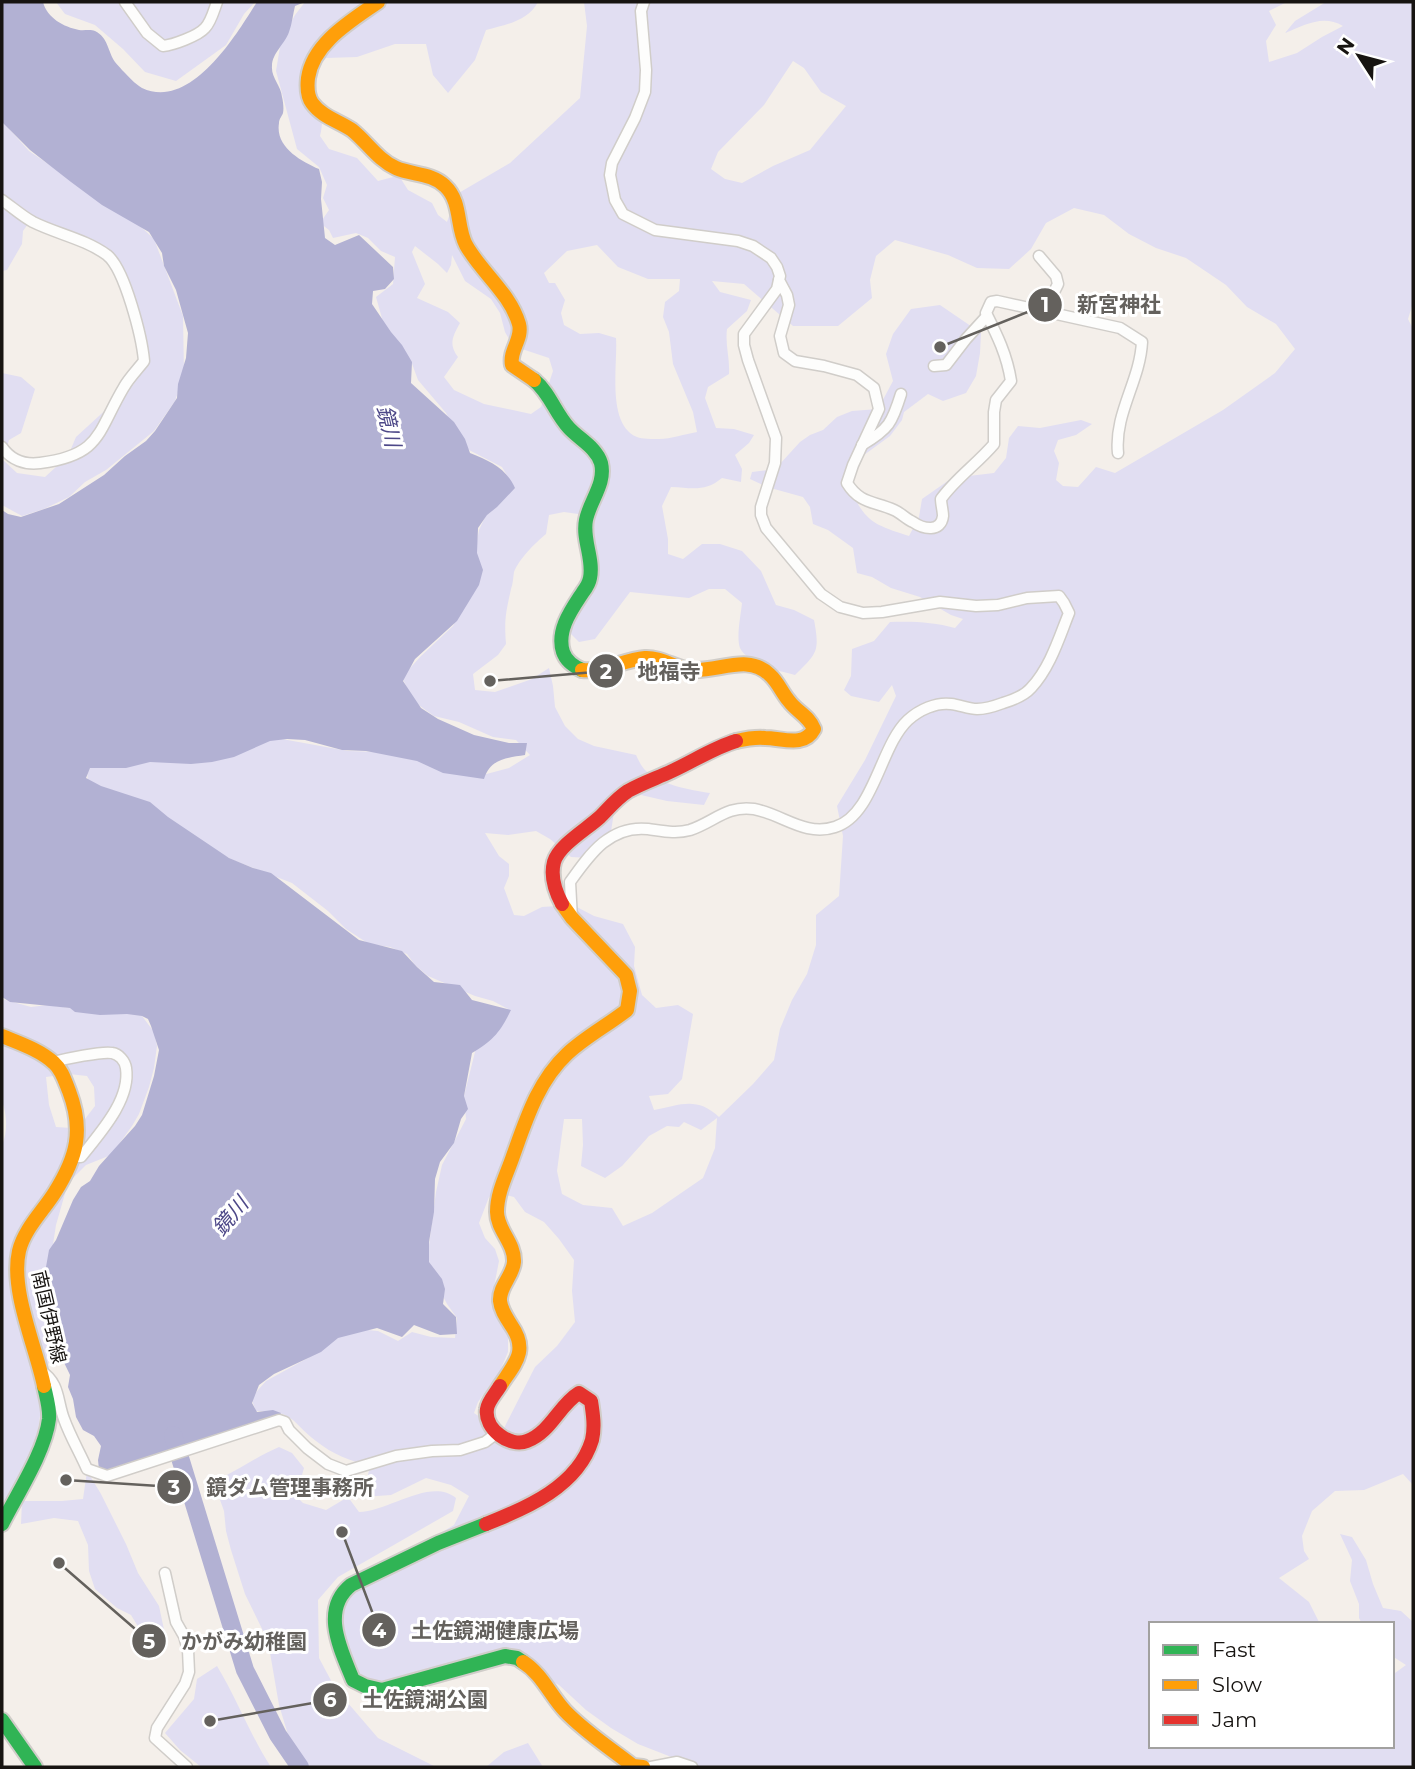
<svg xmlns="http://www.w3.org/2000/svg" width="1415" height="1769" viewBox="0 0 1415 1769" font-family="Montserrat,'Noto Sans JP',sans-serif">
	<rect width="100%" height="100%" fill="#f4efea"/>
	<g fill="#e1def2" fill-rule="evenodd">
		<path d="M56,2H255L244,14L226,45L176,81L145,72L123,49L95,25L65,14Z"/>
		<path d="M305,2H538C528,21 505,25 486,30L475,60L448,93L433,75L426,44H395L357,57L326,58L303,88C318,107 326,110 320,136L329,149L357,158L378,181L397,176L401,179L408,190L432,203L438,215L447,222L457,194L510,163L580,98L587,26L584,2H1287L1269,11L1276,25L1266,41L1269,62L1297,53L1322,37L1343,26C1323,14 1305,25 1285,33L1295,21L1326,2H1413V285L1412,286L1413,303L1408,319L1413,329V1485L1403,1474L1364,1490L1335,1491L1312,1511L1302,1536L1304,1551L1309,1559L1279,1578L1309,1602L1320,1624H1151V1746H1392V1689L1395,1673L1406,1665L1392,1656V1624H1362L1359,1618V1604L1350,1581L1352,1560L1340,1534L1352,1537L1366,1560L1373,1584L1383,1608L1401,1611L1413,1622V1767H697L638,1744L611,1728L586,1710L559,1685L532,1671L501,1663L439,1673L422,1688L392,1700L362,1690L340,1668L332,1638L335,1607L355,1584L454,1525L469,1496L451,1485L426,1478L391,1495L363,1497L370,1466C350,1461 332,1454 316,1441C289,1420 295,1411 256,1411L251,1398L266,1381L308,1358L331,1340L357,1329L378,1331L398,1341L412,1332L431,1337L455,1338L457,1318L447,1304L424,1260L429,1245L436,1192L442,1165L466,1119L464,1096L476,1048L508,1009L493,1001L475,996L428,976L415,965L407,954L390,947L369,944L346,929L328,911L292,883L233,860L88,785L87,769L108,763L271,737L348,751L379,752L423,759L479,776L509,768L530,755L516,740L493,737L459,722L434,716L413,701L402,677L421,656L453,626L466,600L479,530L487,513L512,484L502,467L469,450L460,438L446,413L418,380L411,361L385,329L376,297L393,284L395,257L381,251L368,238L356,233L333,238L329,230L320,223L329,210L323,198L327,185L319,167L297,149L276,71L281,41L295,15ZM793,61L804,68L821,92L846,106L810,150L773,166L742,183L725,179L711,169L718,152L764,105ZM1074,208L1104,215L1129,234L1156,248L1186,258L1226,285L1247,307L1276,324L1295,349L1275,373L1223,410L1115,473L1096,467L1078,487L1063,486L1056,480L1059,463L1054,451L1058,440L1076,435L1092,424L1081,420L1040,428L1018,426L1009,438L1006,458L994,473L952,478L922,499L919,517L909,536C875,525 864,522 850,487L864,455L890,436L902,420L904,412L928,394L943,401L966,393L976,376L980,353L981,333L940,305L911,309L893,334L886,354L893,381L878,409L852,411L837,417L823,430L810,435L800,442L779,465L769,470L752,472L750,479L767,487L803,497L810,507L813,524L828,530L853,548L857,573L872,577L891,588L920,597L951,615L963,619L955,628C934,622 912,621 890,622L874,641L852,649L851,676L844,690L851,696L879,702L892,685L896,696L865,760L837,806L843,836L839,896L816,915V945L807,974L792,1000L780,1029L774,1060L753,1084L719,1117C697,1096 680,1105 654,1110L649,1096L668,1094L682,1079L693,1014L678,1005L656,1008L642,995L634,966L635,947L623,924L594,916L573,905L542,907L524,916L514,915L504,888L509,876V864L499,856L485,833L508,835L536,831L550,839L571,857L590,858L610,838L614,812L625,800L641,795L667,801L704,805L710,793C690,790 660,785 645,770C641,766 638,759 636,755L594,746L578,739L565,726L555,707L553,686L549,668L532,679L495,692L475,690L473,674L498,655L506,644C504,620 506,612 511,589C513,584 513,578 514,572C519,559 535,543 546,534L549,515L564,512L585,515L597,559L589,582L564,627L579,642L595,639L630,592L689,598L709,589H725L742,603C741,614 736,637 740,648C748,664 778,671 795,675C817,653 820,652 814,620L794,610L776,605L761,571L742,551L720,544H702L683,559L668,554V539L662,506L671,487C693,488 705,492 722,478L741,482L742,469L735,455L749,443L754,435L734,429L716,428L705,398L708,387L729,374C730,358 725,345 727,329L747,311L751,300L720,292L712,281L744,284L793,326H838L872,298L870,280L876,256L895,240L948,255L977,268L1009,269L1031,249L1046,223ZM597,245L618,267L648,279H680L679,291L665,302L663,317L669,332L673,364L693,412L697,432C685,434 671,439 659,439C653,439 642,439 637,437C606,424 618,364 616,338L599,333L580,334L564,325L561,313L565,300L555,283H549L544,273L567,251ZM415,246L438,264L447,273L451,265L452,255L465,281L491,299L500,313L505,332L513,346L549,358L553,371L541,407L531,414L484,404L454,390L444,377L458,357C448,344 453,336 460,323L448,312L417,298L425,284L412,252ZM717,1118L715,1148L703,1178L652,1213L623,1226L612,1208L583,1205L562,1194L557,1171L564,1119H582L583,1145L581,1166L605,1178L622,1166L649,1136L667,1126L679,1127L684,1122L701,1130ZM498,1193L514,1197L525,1212L544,1222L559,1239L574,1260L572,1291L575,1322L557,1346L535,1367L502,1432L474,1413L478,1402L500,1371L508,1352V1335L493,1308V1292L499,1261L495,1249L485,1238L479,1223L489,1197Z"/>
		<path d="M2,121L29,151L141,227L154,239L183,316L184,374L175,401L154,431L106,470L85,482L69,497L44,509L22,516L2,505V373L21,377L35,389L21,433L9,440L3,460L17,473L45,477L68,456L76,437L134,384L140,353L133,309L107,258L30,221L23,231L22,244L7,270L2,271Z"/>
		<path d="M2,999L31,1007L48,1005L107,1013L124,1009L142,1016L154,1032L157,1046L154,1068L149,1087L139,1114L132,1126L111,1155L86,1165L68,1183L56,1225L45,1296L53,1346L45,1375L39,1424L32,1456L22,1478L2,1503V1145C8,1131 7,1115 2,1101ZM69,1074L87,1076L94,1087L95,1106L85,1119L71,1128L56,1127L49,1105L46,1077Z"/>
		<path d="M279,1447L292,1453L304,1468L296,1496L303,1503L326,1510L348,1497L359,1512C389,1511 431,1477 456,1498L453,1511L338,1577L318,1600L319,1658L335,1688L378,1738L436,1767H307L289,1738L279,1705L268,1641L245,1594L231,1550L226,1531L224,1511L219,1497L225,1476C243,1467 260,1455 279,1447Z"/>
		<path d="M87,1471L101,1494L126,1544L138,1573L159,1606L166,1639L146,1646L142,1633L131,1615L117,1608L95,1589L89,1571L88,1545L78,1521L54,1518L21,1524L22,1501H62L83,1499Z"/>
		<path d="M217,1666C237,1699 250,1735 271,1767H201L180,1750L165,1733L194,1699L197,1679Z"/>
		<path d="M528,1743L543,1767H486L504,1752Z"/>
	</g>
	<path fill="#b2b1d3" d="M2,2H43C47,18 64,27 79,30C84,31 90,29 95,31C108,37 108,52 115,62C117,65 120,67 122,70C128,76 135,84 142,88C191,111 236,35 257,2H305L295,6C293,14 292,24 289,32C285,44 272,53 272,66C271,78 281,85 282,97C283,101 284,108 283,113C282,116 279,119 279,123C275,147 301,161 319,169L322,182L321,199L325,238L335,245L359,235L393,267L394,279L385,289L373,291L372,304L391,332L402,345L412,362L411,383L454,422L465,439L470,453C490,461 506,468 515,488L497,507L487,515L478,528L477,553L483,570L479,585L457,621L415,659L403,681L421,708L438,719L474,735L509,743H527L525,755C506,758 490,759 484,779L443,773L417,761L366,751L342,750L305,740L287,739L270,741L234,757L212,762L191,764L150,762L126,768H90L86,778L101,786L150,802L168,817L229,858L253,868L271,873L359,940L402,951L417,967L434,982L460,985L472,1000L511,1010C501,1031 493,1041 472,1053L464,1096L468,1109L461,1119L454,1143L440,1162L435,1179L434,1212L429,1242V1262L442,1279L445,1289L443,1304L456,1317L457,1334L440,1335L414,1325L402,1337L377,1328L338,1338L321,1352L274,1374L259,1385L252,1403L257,1412L273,1410L281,1413L278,1418L106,1471L99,1470L98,1460L101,1446L94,1436L83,1430L76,1417L73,1399L68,1387L70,1375L59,1352L60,1340L56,1328V1315L47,1301L50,1288L46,1267L49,1250L56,1240L73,1200L81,1187L90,1181L99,1166L135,1126L142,1115L154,1076L159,1050L151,1026L148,1019L142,1016L127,1014L100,1015L75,1012L70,1008L10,1002L2,997V510L8,514L21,517L59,504L104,475L125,456L146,441L155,431L177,398L178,384L186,358L188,333L176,290L164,266L162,253L149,232L102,205L71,182L30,150L2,122Z"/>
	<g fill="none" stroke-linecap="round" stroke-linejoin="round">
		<path stroke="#b2b1d3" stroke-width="18" d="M173,1435L245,1670L278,1735L300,1767"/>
		<defs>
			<g id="street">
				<path d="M125,2L147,33L163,46C173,45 198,36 205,28C211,22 214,10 217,2"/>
				<path d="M644,2L641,11L646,70L645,92L635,118L612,163L610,175L615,200L623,214L655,230L738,241L753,246L771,258L777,267L780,276L779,280L787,295L789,305L780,336L784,353L795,361L824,366L857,375L874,388L879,409L853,465L847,483C860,504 874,501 894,510C901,513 906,519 913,522C923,529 941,533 943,516C943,511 941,504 941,499C956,478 977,464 994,444V412L996,400L1011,381C1007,355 997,335 986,313L991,302L997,301L1120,328L1142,342C1140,381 1114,414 1118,453"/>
				<path d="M2,200C12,207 22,216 33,222C57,234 85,239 107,255C125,269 142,338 144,361C138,369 129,378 124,387C97,432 102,455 40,463C25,465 11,460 2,447"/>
				<path d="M1035,309L1053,294L1058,284L1056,276L1039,256"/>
				<path d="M934,366L946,365L966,339L987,316"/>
				<path d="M862,445C889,429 892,423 901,394"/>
				<path d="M572,919L570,882C590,854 610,825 648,829C663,831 676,834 690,830C714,822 727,805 754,809C782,814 805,837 835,827C874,815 880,746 908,720C919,710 936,702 951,704C960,705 969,709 977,709C986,709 995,706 1003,703C1013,700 1024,696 1031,688C1050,668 1059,638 1069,613L1064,603L1059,596L1027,598L998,605L976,606L940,602L882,612L863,613L840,607L821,594L766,528L761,515V507L775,463L776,438L748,360L744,345V334L777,289L779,280"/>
				<path d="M53,1062C65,1059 102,1051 112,1053C119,1054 125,1061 126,1068C131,1100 99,1134 81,1157H74"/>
				<path d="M41,1371C60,1383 57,1401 64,1419C70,1436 80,1453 87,1469L107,1476L279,1420L285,1422L289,1430L307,1448L328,1464L346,1471L396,1456L432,1451L460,1450L485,1442L497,1433"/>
				<path d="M165,1573L176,1622L184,1636L188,1650L189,1672L185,1684L157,1728L155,1738L187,1767"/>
				<path d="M651,1767L677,1762L692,1767"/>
			</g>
			<g id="fast">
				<path d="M534,380C550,393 555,413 569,428C579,439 596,447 601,463C606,484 590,500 586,520C582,539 594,559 590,578C589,584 586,588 583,592C572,609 556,630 563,652C566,661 573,666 582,670"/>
				<path d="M2,1524C17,1494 45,1452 49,1419C50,1408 46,1396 44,1386"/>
				<path d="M486,1524L438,1543L351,1585C320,1610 341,1650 353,1680L365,1686L382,1690L505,1656L517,1658L523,1662"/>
				<path d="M2,1720L35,1767"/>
			</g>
			<g id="slow">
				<path d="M378,2C351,21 313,43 308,78C307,87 307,96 312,103C322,117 339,121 352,130C367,142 378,160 396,168C412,175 432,173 445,186C462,202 456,226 466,245C481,272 510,293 519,324C523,339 509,350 512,365L534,380"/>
				<path d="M582,670C604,672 623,660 645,658C661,657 676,669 692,670C719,672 748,653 770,675C778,682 782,693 789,701C797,712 809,716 814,729C804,748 782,738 765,738C755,737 745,739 736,741"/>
				<path d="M2,1036C19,1043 40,1050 54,1063C62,1070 65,1081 69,1091C84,1130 77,1157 55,1192C44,1210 24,1229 19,1251C10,1290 36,1347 44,1386"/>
				<path d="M500,1386C515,1363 529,1351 511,1325C506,1317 501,1310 500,1301C499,1286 513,1276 514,1262C515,1243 497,1230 497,1212C497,1192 507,1174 513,1156C526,1120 538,1081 567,1054C585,1037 608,1025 627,1010L630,991L626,975L572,918L562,904"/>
				<path d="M523,1662C542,1674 550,1695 565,1711C585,1732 610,1748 633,1766L643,1767"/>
			</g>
			<g id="jam">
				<path d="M562,904C555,891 550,877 554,862C559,845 587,829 600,817C609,808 617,798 628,791C642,783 657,778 672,771C694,761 713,748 736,741"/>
				<path d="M486,1524C527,1508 578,1486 592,1440C595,1427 593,1414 591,1401L579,1393C559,1405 551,1432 527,1441C510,1448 484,1429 487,1409C488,1401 496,1393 500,1386"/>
			</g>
		</defs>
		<use href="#street" stroke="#d0cdc9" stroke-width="13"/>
		<use href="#fast" stroke="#d0cdc9" stroke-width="18"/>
		<use href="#slow" stroke="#d0cdc9" stroke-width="18"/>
		<use href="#jam" stroke="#d0cdc9" stroke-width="18"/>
		<use href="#street" stroke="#fdfdfc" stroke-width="10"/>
		<use href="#fast" stroke="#30b455" stroke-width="14"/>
		<use href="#slow" stroke="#ff9f0a" stroke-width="14"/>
		<use href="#jam" stroke="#e5322d" stroke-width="14"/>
	</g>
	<g text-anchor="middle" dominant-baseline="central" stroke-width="6" stroke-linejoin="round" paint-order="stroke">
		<g font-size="19" fill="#171411" stroke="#fff">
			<text transform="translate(49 1317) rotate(77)">南国伊野線</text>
		</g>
		<g font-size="21" font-style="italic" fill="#4d4888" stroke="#fff">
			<text transform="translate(389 426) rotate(77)">鏡川</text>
			<text transform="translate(230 1216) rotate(-50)">鏡川</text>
		</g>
	</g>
	<path fill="none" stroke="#64615d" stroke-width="2.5" d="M940 347L1045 305M490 681L606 671M66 1480L174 1487M342 1532L379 1630M59 1563L149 1641M210 1721L330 1700"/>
	<g fill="#64615d" stroke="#fff" stroke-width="2.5">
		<circle cx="940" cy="347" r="7"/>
		<circle cx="490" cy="681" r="7"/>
		<circle cx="66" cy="1480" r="7"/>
		<circle cx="342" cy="1532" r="7"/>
		<circle cx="59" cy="1563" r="7"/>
		<circle cx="210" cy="1721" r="7"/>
		<circle cx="1045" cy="305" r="18"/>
		<circle cx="606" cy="671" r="18"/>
		<circle cx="174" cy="1487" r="18"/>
		<circle cx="379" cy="1630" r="18"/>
		<circle cx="149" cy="1641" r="18"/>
		<circle cx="330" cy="1700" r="18"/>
	</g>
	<g font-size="21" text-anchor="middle" font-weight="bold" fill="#fff">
		<text x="1045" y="312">1</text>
		<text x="606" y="679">2</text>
		<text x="174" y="1495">3</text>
		<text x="379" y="1638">4</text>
		<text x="149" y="1649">5</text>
		<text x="330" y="1707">6</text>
	</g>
	<g font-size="21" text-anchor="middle" font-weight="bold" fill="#64615d" stroke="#fff" stroke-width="6" stroke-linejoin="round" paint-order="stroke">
		<text x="1119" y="312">新宮神社</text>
		<text x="669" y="679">地福寺</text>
		<text x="290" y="1495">鏡ダム管理事務所</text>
		<text x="495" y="1638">土佐鏡湖健康広場</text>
		<text x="244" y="1649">かがみ幼稚園</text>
		<text x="425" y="1707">土佐鏡湖公園</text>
	</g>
	<rect width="1415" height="1769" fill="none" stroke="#171411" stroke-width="7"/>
	<rect x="1149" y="1622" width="245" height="126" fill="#ffffff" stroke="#a2a1a0" stroke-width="2"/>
	<rect x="1163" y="1645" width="35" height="10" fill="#30b455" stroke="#a2a1a0" stroke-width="2"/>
	<text x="1212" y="1657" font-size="21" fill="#171411">Fast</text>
	<rect x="1163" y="1680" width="35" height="10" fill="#ff9f0a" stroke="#a2a1a0" stroke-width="2"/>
	<text x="1212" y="1692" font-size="21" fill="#171411">Slow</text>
	<rect x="1163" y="1715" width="35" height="10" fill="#e5322d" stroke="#a2a1a0" stroke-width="2"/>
	<text x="1212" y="1727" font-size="21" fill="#171411">Jam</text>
	<g transform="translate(1359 56) rotate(306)" stroke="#ffffff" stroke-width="5" paint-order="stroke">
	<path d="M0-5L12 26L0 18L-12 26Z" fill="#171411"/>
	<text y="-10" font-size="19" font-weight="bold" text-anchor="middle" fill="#171411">N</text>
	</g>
</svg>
